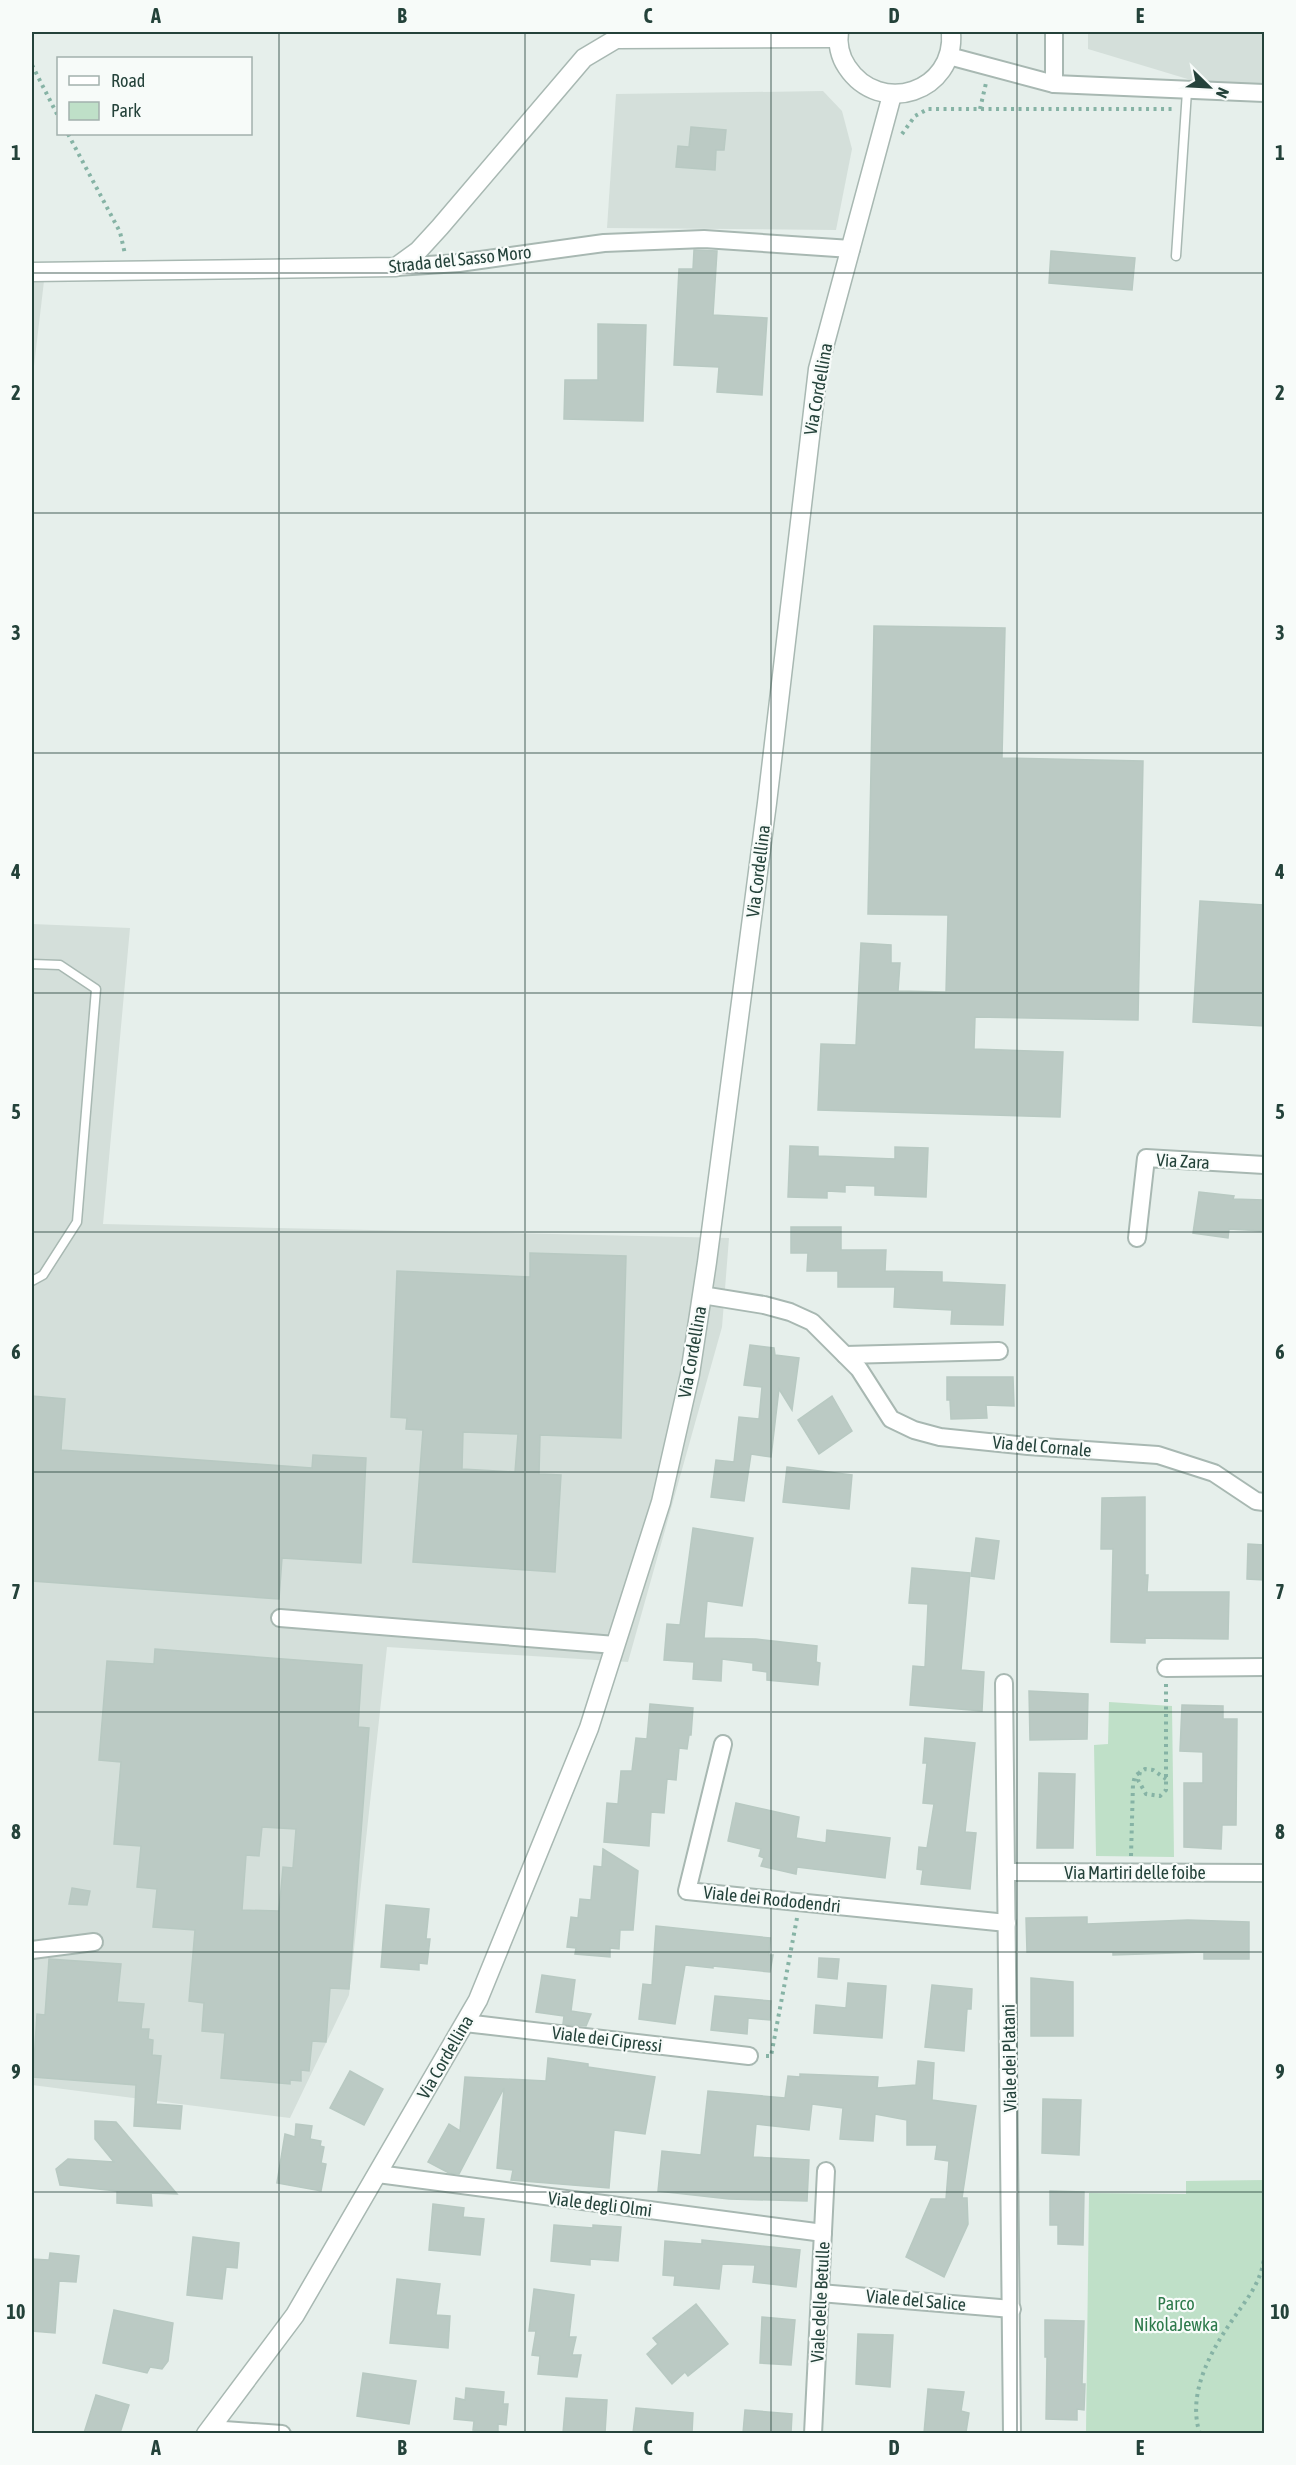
<svg xmlns="http://www.w3.org/2000/svg" width="1296" height="2465" viewBox="0 0 1296 2465" font-family="'Asap Condensed',sans-serif">
	<rect width="100%" height="100%" fill="#e6efeb"/>
	<g fill="#d4dfda">
		<path d="M1088,32H1264V102L1088,49Z"/>
		<path d="M823,91L842,111L852,149L836,230L607,228L616,94Z"/>
		<path d="M32,280L44,281L32,383Z"/>
		<path d="M32,924L130,928L103,1224L729,1238L722,1327L628,1662L387,1647L349,1995L290,2118L32,2085Z"/>
	</g>
	<g fill="#bfe0c8">
		<path d="M1109,1702L1172,1706L1174,1857L1096,1856L1094,1745L1108,1744Z"/>
		<path d="M1264,2180V2433H1086L1089,2193L1186,2194V2181Z"/>
	</g>
	<g fill="#bbcac4" stroke="#b8c9c2" stroke-width="1.5" fill-rule="evenodd">
		<path d="M691,127L726,130L724,150H716L715,170L676,167L678,146L689,147Z"/>
		<path d="M694,250L717,251L713,315L767,318L762,395L717,392L719,367L674,365L679,269H693Z"/>
		<path d="M1051,251L1135,258L1132,290L1049,283Z"/>
		<path d="M598,324L646,325L643,421L564,419L565,380H598Z"/>
		<path d="M874,626L1005,628L1002,758L1143,761L1138,1020L975,1017L974,1049L1063,1052L1060,1117L818,1110L821,1044L856,1045L861,943L891,945V963H900L898,991L946,992L948,915L868,914Z"/>
		<path d="M1200,901L1264,905V1026L1193,1022Z"/>
		<path d="M790,1146L818,1147V1156L895,1159V1147L928,1148L926,1197L875,1195V1186L845,1185V1192L827,1191V1198L788,1197Z"/>
		<path d="M1199,1192L1234,1196L1233,1199L1264,1200V1231L1229,1229L1228,1238L1193,1233Z"/>
		<path d="M791,1227H841V1250H886L885,1271L942,1272V1282L1005,1285L1003,1325L951,1324L952,1310L894,1307L895,1287H838V1271H807L808,1253H791Z"/>
		<path d="M530,1253L626,1256L621,1438L540,1435L539,1474L561,1475L555,1572L413,1562L423,1430L406,1429L407,1418L391,1417L397,1271L530,1277ZM463,1432L518,1434L515,1472L462,1469Z"/>
		<path d="M750,1345L774,1348L775,1355L799,1358L792,1410L779,1389L771,1457L751,1454L744,1501L711,1497L716,1460L734,1462L739,1417L759,1419L762,1387L744,1385Z"/>
		<path d="M947,1377H1013L1014,1406L986,1405L987,1418L951,1419L950,1400H947Z"/>
		<path d="M32,1396L65,1399L61,1450L312,1468L313,1455L366,1458L361,1563L282,1558L279,1599L32,1581Z"/>
		<path d="M832,1396L852,1431L819,1454L798,1420Z"/>
		<path d="M787,1467L852,1475L849,1509L783,1502Z"/>
		<path d="M1145,1497V1575H1148L1147,1592H1229L1228,1639L1145,1638V1643L1111,1642L1113,1549H1101L1102,1498Z"/>
		<path d="M693,1528L753,1538L742,1606L707,1601L704,1638L756,1639L817,1646L816,1662L820,1663L818,1685L767,1680V1672L753,1670V1663L722,1659L721,1681L693,1679L694,1662L664,1660L667,1624L680,1625Z"/>
		<path d="M976,1538L999,1541L994,1579L971,1576Z"/>
		<path d="M1248,1544L1264,1545V1580L1247,1579Z"/>
		<path d="M912,1568L970,1573L961,1670L984,1672L982,1711L910,1705L913,1666L925,1667L928,1604L909,1603Z"/>
		<path d="M155,1649L362,1665L358,1727L369,1728L349,1989L330,1988L326,2042L312,2041L309,2071L301,2070V2081L290,2080V2084L221,2078L225,2033L202,2031L204,2003L189,2001L195,1930L153,1927L157,1889L137,1887L141,1846L114,1844L121,1762L99,1760L107,1661L154,1664ZM262,1827L296,1829L293,1868L283,1867L279,1911L242,1910L246,1855L259,1856Z"/>
		<path d="M1029,1691L1088,1694L1087,1739L1030,1740Z"/>
		<path d="M650,1704L693,1708L691,1735H689L687,1749L679,1748L676,1780L667,1779L664,1813L651,1812L649,1846L604,1842L607,1803L618,1804L621,1771H632L636,1738L647,1739Z"/>
		<path d="M1182,1705L1223,1706V1719H1237L1236,1825H1222L1221,1849L1184,1847V1783H1203V1752L1180,1751Z"/>
		<path d="M925,1738L975,1743L965,1832L976,1833L970,1889L921,1884L923,1870L917,1869L919,1847L927,1848L934,1804L923,1803L927,1763H923Z"/>
		<path d="M1039,1773L1075,1774L1073,1848H1037Z"/>
		<path d="M736,1803L799,1817L796,1838L826,1843L827,1830L890,1838L885,1878L797,1867L796,1874L761,1866L764,1858L759,1856L761,1849L728,1841Z"/>
		<path d="M603,1849L638,1871L633,1930H620L619,1949L610,1948V1957L575,1954L576,1948L567,1947L571,1917L578,1918L580,1899L591,1900L594,1866L602,1867Z"/>
		<path d="M72,1888L90,1891L87,1905L69,1904Z"/>
		<path d="M386,1905L429,1909L426,1939H430L427,1964L419,1963V1970L381,1967Z"/>
		<path d="M1087,1917V1924L1188,1920L1249,1922V1959H1204V1952L1113,1955V1952H1027L1026,1918Z"/>
		<path d="M656,1926L770,1938L769,1955H773L770,1972L713,1966V1968L685,1965L675,2024L639,2019L643,1984L652,1985Z"/>
		<path d="M819,1958L839,1959L837,1979L818,1977Z"/>
		<path d="M49,1959L121,1964L117,2002L144,2004L141,2029H149L148,2039L153,2040L152,2055L161,2056L156,2104L182,2106L180,2129L134,2126L136,2085L33,2077L37,2014L45,2015Z"/>
		<path d="M542,1975L575,1980L571,2011L591,2014L586,2026L563,2024L564,2016L536,2012Z"/>
		<path d="M1031,1978L1073,1982V2036H1031Z"/>
		<path d="M848,1983L886,1986L882,2038L814,2033L816,2005L846,2008Z"/>
		<path d="M932,1985L972,1989L971,2009H967L964,2051L925,2047Z"/>
		<path d="M715,1996L771,2001L770,2020L748,2018L747,2034L711,2030Z"/>
		<path d="M548,2058L588,2064V2067L655,2077L645,2134L614,2130L609,2188L511,2180L513,2170L497,2168L504,2088L459,2174L449,2173L428,2162L449,2124L460,2131L465,2077L546,2081Z"/>
		<path d="M918,2061L934,2063L932,2100L976,2106L962,2198H967L968,2224L944,2277L906,2257L931,2199H946L949,2161L935,2159L937,2145H907V2120L875,2114L873,2141L840,2139L843,2108L812,2104L809,2130L756,2124L753,2157L809,2160L807,2201L729,2199L658,2191L662,2151L701,2155L708,2091L785,2098L788,2076L800,2077V2074L878,2077L877,2088L916,2085Z"/>
		<path d="M350,2071L383,2089L364,2125L330,2108Z"/>
		<path d="M1043,2099L1081,2100L1079,2155L1042,2153Z"/>
		<path d="M95,2121L116,2122L177,2194L151,2193L152,2206L117,2203V2191L60,2185L56,2169L68,2159L114,2162L95,2139Z"/>
		<path d="M296,2124L312,2126L310,2139L321,2141L320,2146L324,2147L321,2163L326,2164L321,2191L277,2183L285,2134L295,2137Z"/>
		<path d="M1050,2191L1084,2192L1083,2245L1058,2244V2225H1050Z"/>
		<path d="M433,2204L464,2208L463,2217L484,2219L480,2255L429,2250Z"/>
		<path d="M554,2225L593,2228V2225L621,2227L618,2261L590,2259V2265L551,2261Z"/>
		<path d="M193,2237L239,2243L237,2268L226,2267L222,2299L187,2295Z"/>
		<path d="M702,2240L800,2250L796,2287L753,2282L755,2265L722,2264L719,2289L674,2285L675,2276L663,2275L665,2241L702,2244Z"/>
		<path d="M50,2253L79,2256L76,2282L59,2281L55,2333L32,2331V2259L49,2260Z"/>
		<path d="M397,2279L440,2284L436,2315L450,2316L448,2348L390,2343Z"/>
		<path d="M534,2289L574,2295L569,2337H576L572,2355H581L577,2377L538,2374L540,2356L532,2355L536,2331H529Z"/>
		<path d="M696,2304L728,2344L688,2376L685,2372L672,2384L647,2354L658,2344L653,2338Z"/>
		<path d="M114,2310L173,2323L168,2361L162,2369L150,2367L147,2373L103,2363Z"/>
		<path d="M762,2317L795,2320L791,2365L760,2363Z"/>
		<path d="M1045,2320L1084,2321L1082,2384H1085L1084,2410L1077,2409V2420L1046,2419L1047,2357H1045Z"/>
		<path d="M858,2334L893,2335L890,2387L856,2384Z"/>
		<path d="M363,2373L416,2381L409,2424L357,2416Z"/>
		<path d="M466,2388L504,2392L503,2404H508L506,2425L498,2424V2433L473,2430L474,2421L454,2419L456,2398L465,2400Z"/>
		<path d="M928,2389L964,2392L961,2411L969,2413L966,2432L924,2433Z"/>
		<path d="M96,2395L129,2405L120,2433H84Z"/>
		<path d="M566,2398L607,2400L605,2433H563Z"/>
		<path d="M636,2408L693,2413L692,2433H633Z"/>
		<path d="M745,2410L792,2414L791,2433H743Z"/>
	</g>
	<g fill="none" stroke-linecap="round" stroke-linejoin="round">
		<defs>
			<g id="service">
				<path d="M1176,256L1187,91"/>
				<path d="M32,964L60,965L96,989L77,1222L43,1275L32,1281"/>
			</g>
			<g id="minor">
				<path d="M1054,32V84"/>
				<path d="M949,56L1054,84L1264,93"/>
				<path d="M396,267L459,263L604,243L704,239L851,249"/>
				<path d="M1137,1238L1146,1158L1264,1165"/>
				<path d="M702,1295L764,1305L790,1312L812,1322L859,1369L891,1419L914,1430L940,1437L1028,1446L1158,1455L1214,1473L1256,1501L1264,1502"/>
				<path d="M845,1355L999,1351"/>
				<path d="M280,1618L615,1645"/>
				<path d="M1166,1668L1264,1667"/>
				<path d="M1004,1683L1012,2434"/>
				<path d="M723,1744L687,1891L1007,1923"/>
				<path d="M1006,1872L1264,1873"/>
				<path d="M32,1950L94,1942"/>
				<path d="M465,2023L749,2056"/>
				<path d="M378,2174L823,2233"/>
				<path d="M820,2293L1012,2309"/>
				<path d="M210,2429L282,2434"/>
				<path d="M813,2434L826,2171"/>
			</g>
			<g id="tertiary">
				<path d="M839,32C837,43 840,57 847,67C880,117 956,92 951,32"/>
				<path d="M32,272L396,267L418,251L440,227L584,58L616,39L837,38"/>
				<path d="M206,2434L295,2315L478,2000L589,1728L661,1502L690,1374L707,1262L767,803L818,369L892,95"/>
			</g>
		</defs>
		<use href="#service" stroke="#a8b8b2" stroke-width="11"/>
		<use href="#minor" stroke="#a8b8b2" stroke-width="20"/>
		<use href="#tertiary" stroke="#a8b8b2" stroke-width="21"/>
		<g stroke="#86b3a5" stroke-width="4" stroke-dasharray="3 4.5" stroke-linecap="butt">
			<path d="M32,65L58,116"/>
			<path d="M980,109L986,83"/>
			<path d="M68,134L120,232L125,254"/>
			<path d="M902,134L915,116L928,109H1174"/>
			<path d="M1166,1684V1790L1160,1796L1146,1794L1138,1780L1140,1772L1145,1769L1153,1770L1166,1779"/>
			<path d="M1131,1856L1133,1784L1135,1776L1139,1773"/>
			<path d="M766,2056H771L797,1918"/>
			<path d="M1200,2434C1187,2395 1209,2354 1231,2322C1245,2301 1261,2284 1264,2258"/>
		</g>
		<use href="#service" stroke="#fff" stroke-width="8"/>
		<use href="#minor" stroke="#fff" stroke-width="16"/>
		<use href="#tertiary" stroke="#fff" stroke-width="18"/>
	</g>
	<path fill="none" stroke="#24423a" stroke-width="1.5" stroke-opacity="0.55" d="M279,32V2434M525,32V2434M771,32V2434M1017,32V2434M32,273H1264M32,513H1264M32,753H1264M32,993H1264M32,1232H1264M32,1472H1264M32,1712H1264M32,1952H1264M32,2192H1264"/>
	<g text-anchor="middle" dominant-baseline="central" stroke-width="4.5" stroke-linejoin="round" paint-order="stroke">
		<g font-size="18" fill="#24423a" stroke="#f7fbf9">
			<text transform="translate(460 259) rotate(-6)">Strada del Sasso Moro</text>
			<text transform="translate(818 389) rotate(-80)">Via Cordellina</text>
			<text transform="translate(758 871) rotate(-83)">Via Cordellina</text>
			<text transform="translate(1183 1161) rotate(3)">Via Zara</text>
			<text transform="translate(692 1352) rotate(-80)">Via Cordellina</text>
			<text transform="translate(1042 1446) rotate(5)">Via del Cornale</text>
			<text x="1135" y="1872">Via Martiri delle foibe</text>
			<text transform="translate(772 1899) rotate(6)">Viale dei Rododendri</text>
			<text transform="translate(607 2039) rotate(7)">Viale dei Cipressi</text>
			<text transform="translate(445 2057) rotate(-60)">Via Cordellina</text>
			<text transform="translate(1009 2058) rotate(-91)">Viale dei Platani</text>
			<text transform="translate(600 2204) rotate(7)">Viale degli Olmi</text>
			<text transform="translate(916 2300) rotate(5)">Viale del Salice</text>
			<text transform="translate(820 2302) rotate(-87)">Viale delle Betulle</text>
		</g>
		<g font-size="18" fill="#2d7a4b" stroke="#f7fbf9">
			<text x="1176" y="2303">Parco<tspan x="1176" dy="21">NikolaJewka</tspan></text>
		</g>
	</g>
	<rect width="1296" height="2465" fill="none" stroke="#f7fbf9" stroke-width="66"/>
	<rect x="57" y="57" width="195" height="78" fill="#f7fbf9" stroke="#a3b1ad" stroke-width="1.5"/>
	<rect x="69" y="76" width="30" height="9" fill="#ffffff" stroke="#a3b1ad" stroke-width="1.5"/>
	<text x="111" y="87" font-size="18" fill="#24423a">Road</text>
	<rect x="69" y="102" width="30" height="18" fill="#bfe0c8" stroke="#a3b1ad" stroke-width="1.5"/>
	<text x="111" y="117" font-size="18" fill="#24423a">Park</text>
	<g transform="translate(1209 87) rotate(114)" stroke="#f7fbf9" stroke-width="4.5" paint-order="stroke">
	<path d="M0-4.5L10 22L0 15L-10 22Z" fill="#24423a"/>
	<text y="-9" font-size="16" font-weight="bold" text-anchor="middle" fill="#24423a">N</text>
	</g>
	<rect x="33" y="33" width="1230" height="2399" fill="none" stroke="#24423a" stroke-width="2"/>
	<g font-size="20" text-anchor="middle" font-weight="bold" fill="#24423a">
		<text x="156" y="23">A</text>
		<text x="402" y="23">B</text>
		<text x="648" y="23">C</text>
		<text x="894" y="23">D</text>
		<text x="1140" y="23">E</text>
		<text x="16" y="160">1</text>
		<text x="1280" y="160">1</text>
		<text x="16" y="400">2</text>
		<text x="1280" y="400">2</text>
		<text x="16" y="640">3</text>
		<text x="1280" y="640">3</text>
		<text x="16" y="879">4</text>
		<text x="1280" y="879">4</text>
		<text x="16" y="1119">5</text>
		<text x="1280" y="1119">5</text>
		<text x="16" y="1359">6</text>
		<text x="1280" y="1359">6</text>
		<text x="16" y="1599">7</text>
		<text x="1280" y="1599">7</text>
		<text x="16" y="1839">8</text>
		<text x="1280" y="1839">8</text>
		<text x="16" y="2079">9</text>
		<text x="1280" y="2079">9</text>
		<text x="16" y="2319">10</text>
		<text x="1280" y="2319">10</text>
		<text x="156" y="2455">A</text>
		<text x="402" y="2455">B</text>
		<text x="648" y="2455">C</text>
		<text x="894" y="2455">D</text>
		<text x="1140" y="2455">E</text>
	</g>
</svg>
